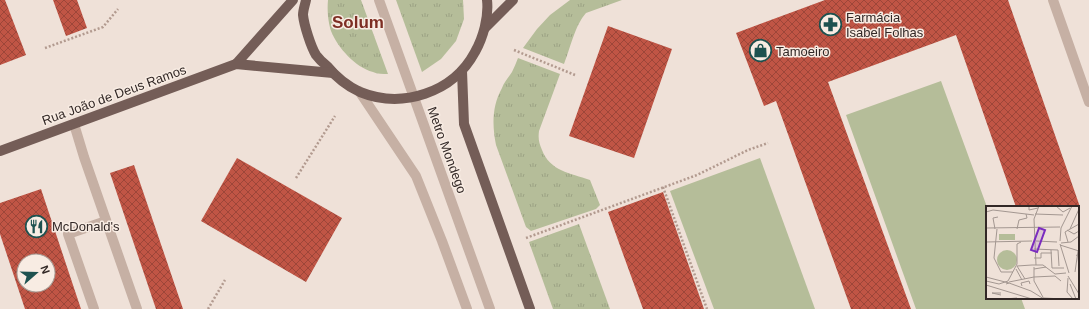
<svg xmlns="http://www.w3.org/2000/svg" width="1089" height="309" viewBox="0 0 1089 309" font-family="Helvetica,sans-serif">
	<defs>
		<pattern id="grass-tufts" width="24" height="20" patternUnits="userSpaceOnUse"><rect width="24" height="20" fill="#b5bd99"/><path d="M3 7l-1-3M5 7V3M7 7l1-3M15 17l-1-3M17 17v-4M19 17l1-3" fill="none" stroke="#9ca284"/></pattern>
		<pattern id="building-cross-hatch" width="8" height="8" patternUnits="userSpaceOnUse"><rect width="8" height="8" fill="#c05545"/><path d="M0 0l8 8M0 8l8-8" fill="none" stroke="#9d4639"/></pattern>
	</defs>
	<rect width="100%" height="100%" fill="#efe1d8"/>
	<g fill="url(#grass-tufts)">
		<path d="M328,0H361L388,74C383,74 377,74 373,72C355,67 338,48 331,31C328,22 327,10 328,0Z"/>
		<path d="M396,0H463L464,19L456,41L441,59L422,72Z"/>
		<path d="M570,0H622L586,13C575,25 570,49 564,64L523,48L537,29L550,15Z"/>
		<path d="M518,58L560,74L539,131C538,139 539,143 542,150C550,171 570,173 590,180L600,205L596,209L531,231L526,227L496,145C492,125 492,106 502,88C504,82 509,77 512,72C514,68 516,63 518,58Z"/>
		<path d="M579,224L610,309H553L529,242Z"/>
	</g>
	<g fill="#b5bd99">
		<path d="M941,81L987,207V298H1021L1025,309H916L846,115Z"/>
		<path d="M760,158L815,309H714L670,191Z"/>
	</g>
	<g fill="url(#building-cross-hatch)" fill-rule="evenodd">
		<path d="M0,0H5L26,55L0,65Z"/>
		<path d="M53,0H77L87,28L66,36Z"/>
		<path d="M825,0H1008L1080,207H1016L956,35L828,82L911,309H851L776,101L764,106L736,33Z"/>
		<path d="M608,26L672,49L634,158L569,136Z"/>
		<path d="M237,158L342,218L306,282L201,221Z"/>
		<path d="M134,165L183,309H156L110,173Z"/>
		<path d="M41,189L81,309H25L0,234V203ZM24,261H48V285H24Z"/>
		<path d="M663,192L704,309H643L623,254L608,212Z"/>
	</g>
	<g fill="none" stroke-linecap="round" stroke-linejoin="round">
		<g stroke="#b29a8f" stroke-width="2.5" stroke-dasharray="2 2" stroke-linecap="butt">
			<path d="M45,48L103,27L118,9"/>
			<path d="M514,50L575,75"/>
			<path d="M296,178L335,116"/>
			<path d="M663,187L707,309"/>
			<path d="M526,238L697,175L748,150L768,143"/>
			<path d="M208,309L225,280"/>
		</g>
		<g stroke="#c6b0a4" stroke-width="10">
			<path d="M379,0L490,309"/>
			<path d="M1053,0L1089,102"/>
			<path d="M359,91L416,176L442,241L467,309"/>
			<path d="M74,124L84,157L137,309"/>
			<path d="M94,309L68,234L106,221"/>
		</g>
		<g stroke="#745d57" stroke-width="10">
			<path d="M306,0C305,5 303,10 303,15C304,25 311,47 316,55C319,59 323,63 327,66C336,77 347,86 360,92C402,109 453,93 475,52C483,38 489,17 487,0"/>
			<path d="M485,28L513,0"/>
			<path d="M236,64L293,0"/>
			<path d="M462,71L464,124L530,309"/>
			<path d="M0,151L236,64L333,73"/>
		</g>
	</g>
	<defs>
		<symbol id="pharmacy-ring" viewBox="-11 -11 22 22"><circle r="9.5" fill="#f8ece3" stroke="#1d514f" stroke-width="1.5"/><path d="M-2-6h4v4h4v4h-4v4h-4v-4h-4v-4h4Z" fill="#1d514f"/></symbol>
		<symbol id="shop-ring" viewBox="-11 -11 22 22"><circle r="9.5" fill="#f8ece3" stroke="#1d514f" stroke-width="1.5"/><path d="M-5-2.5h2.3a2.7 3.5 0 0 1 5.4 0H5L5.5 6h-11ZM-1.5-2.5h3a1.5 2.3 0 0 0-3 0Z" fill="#1d514f"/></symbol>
		<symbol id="restaurant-ring" viewBox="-11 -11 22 22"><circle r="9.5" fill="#f8ece3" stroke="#1d514f" stroke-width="1.5"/><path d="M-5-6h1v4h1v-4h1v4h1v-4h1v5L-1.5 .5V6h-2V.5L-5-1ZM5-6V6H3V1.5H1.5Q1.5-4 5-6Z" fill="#1d514f"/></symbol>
	</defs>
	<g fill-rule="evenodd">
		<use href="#pharmacy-ring" x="818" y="12" width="25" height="25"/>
		<use href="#shop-ring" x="748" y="38" width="25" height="25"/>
		<use href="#restaurant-ring" x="24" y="214" width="25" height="25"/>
	</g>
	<g text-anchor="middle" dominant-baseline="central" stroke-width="3" stroke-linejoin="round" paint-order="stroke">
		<g font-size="13" fill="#322826" stroke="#f8ece3" text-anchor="start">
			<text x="846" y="17">Farmácia<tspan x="846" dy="15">Isabel Folhas</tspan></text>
			<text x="776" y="51">Tamoeiro</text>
			<text x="52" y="226">McDonald's</text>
		</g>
		<g font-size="13" fill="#322826" stroke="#f8ece3">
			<text transform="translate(114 95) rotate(-20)">Rua João de Deus Ramos</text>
			<text transform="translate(447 150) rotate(70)">Metro Mondego</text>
		</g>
		<g font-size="17" font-weight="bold" fill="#7d2e23" stroke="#f8ece3">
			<text x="358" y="22">Solum</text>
		</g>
	</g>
	<g transform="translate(986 206)">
		<rect width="93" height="93" fill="#efe1d8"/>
		<path d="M13,28H29V34H13ZM11 54a10 10 0 1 1 20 0a10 10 0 1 1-20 0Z" fill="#b5bd99"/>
		<path fill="none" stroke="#a39791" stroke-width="1" d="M43,0V4L52,2M70,0L77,6L84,2M0,6L7,4L48,9M49,8L77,9M0,22L74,21M9,23L7,12L12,11M31,23L33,14L41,12L40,8M84,23L93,3M81,24L88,28L93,25M50,35L71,36M74,35L75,22L86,0M0,36L46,35M82,36L79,26L93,18M75,37L85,36L93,30M74,38L83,67M74,39L93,45M48,43L72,44L73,60M65,44L66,62H78M90,49L92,50L93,64M8,52L15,66H27M8,52L11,23M48,52H55V47H66M0,55V71M46,59H50L48,13L53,0M50,59H57L69,68L80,67M31,60L46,59M31,60L39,73M48,61V75L58,93M30,63L36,74M48,63L60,61M89,66L92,45M82,70L93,88M0,71L23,77L20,78M48,71L69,70L75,75M82,72L81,86L87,93M0,75L13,78L22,75L31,58V38L35,36M23,76L48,71M23,77L45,85L58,93M84,78L90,93M0,79L46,93M36,80L35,77L43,75L44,78M15,87H6L15,89M58,92L77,93M19,93L31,92"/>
		<path fill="#7b2cbf" fill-opacity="0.15" stroke="#7b2cbf" stroke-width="2" d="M53,22L59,24L51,46L45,44Z"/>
		<rect width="93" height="93" fill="none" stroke="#322826" stroke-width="2"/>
	</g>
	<g transform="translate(36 273) rotate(70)"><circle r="19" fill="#f8ece3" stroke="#a99e97"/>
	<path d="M0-3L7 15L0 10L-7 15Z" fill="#1d514f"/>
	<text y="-6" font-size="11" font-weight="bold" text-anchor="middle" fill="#322826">N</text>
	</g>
</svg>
